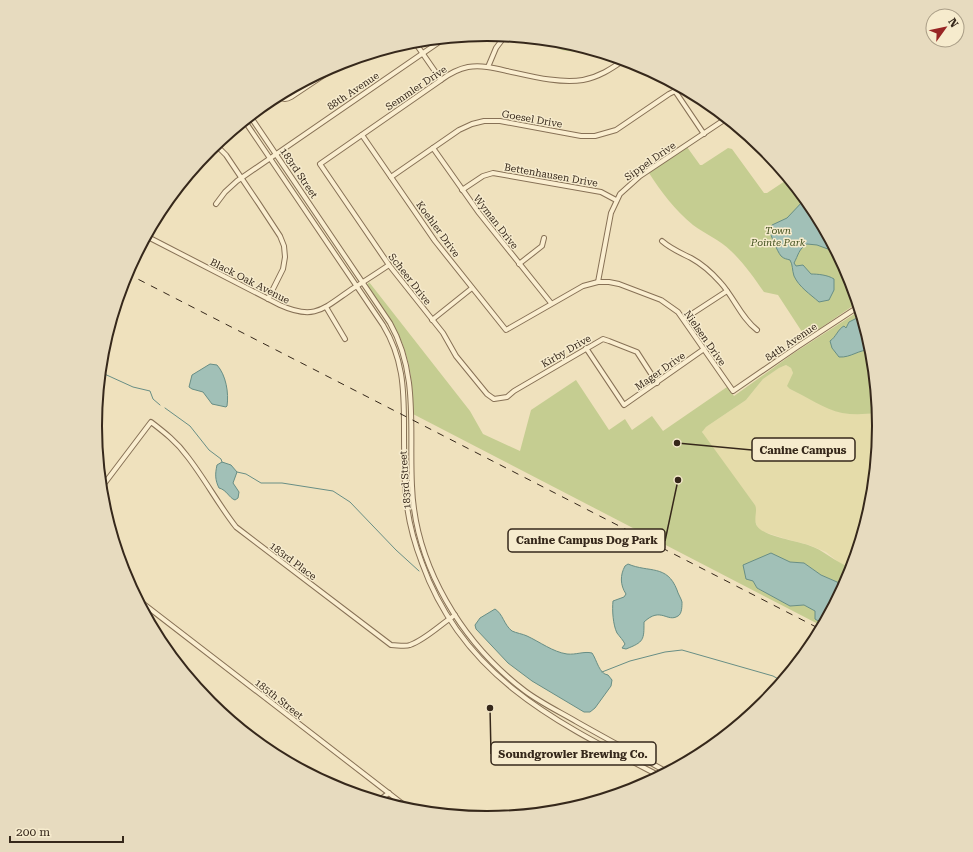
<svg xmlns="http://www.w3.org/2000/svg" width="973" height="852" viewBox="0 0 973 852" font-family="'Roboto Serif',serif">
	<rect width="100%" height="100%" fill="#efe1bd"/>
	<path fill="#e5dcaa" d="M786,365L791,368L793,373L790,389L833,410L843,413L856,414L877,413L878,426L871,503L851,568L842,565L826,552L809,545L786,539L761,531L757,526L755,521V505L702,434L703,429L706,427L746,400L763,379L779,368Z"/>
	<g fill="#c5cd91">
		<path d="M551,40L563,42L586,49C573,54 559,51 548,43Z"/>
		<path d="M687,147L700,165H702L725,150L728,148L732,149L764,193H767L788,179L813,208L849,276L857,303L806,338L778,295L764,292C754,278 744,263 731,251C720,240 705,234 693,225C675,210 661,192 649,173Z"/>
		<path d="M369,282L470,411L483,434L520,451L531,410L576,380L609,430L625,419L632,430L652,416L663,431L727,387L734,396L794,353L859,311L871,350L877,413C866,414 854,415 842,413C824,409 807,397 790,389L787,386L793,373L791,368L786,365L779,368L763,379L746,400L706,427L702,432L755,505C758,511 753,519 757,526C763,536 796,541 808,545C824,550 835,562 851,568L844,585L821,575L804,563L790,562L753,581L757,588L790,606L804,605L815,611V619L823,624L822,626L413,414C414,383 409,351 393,324C386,310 376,298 367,285Z"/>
	</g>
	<g fill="#a1c0b7" stroke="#688e85">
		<path d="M805,199L813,208L836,252L817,245L807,244C799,248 798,256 794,263L796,266L803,265L811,274C818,274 828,275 834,279V290L829,300L819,302C810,294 799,287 794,276C792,270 793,265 790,260C787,259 784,259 781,256C777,251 771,236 769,229L772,225L787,218Z"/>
		<path d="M861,316L871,350C859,349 851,358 839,357L832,348L830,341C836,337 838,329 844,326L846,328L849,322Z"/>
		<path d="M210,364L217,365C226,375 229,393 227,406L226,407L212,404L203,392L192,389L189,387L192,375Z"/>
		<path d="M222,462L231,465L237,472L233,483L239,492L238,498L235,500C229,498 227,490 219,488C215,480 215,474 217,465Z"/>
		<path d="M771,553L790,562L804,563L821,575L844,585L823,624L815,619V611L804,605L790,606L757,588L753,581L746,579L743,565Z"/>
		<path d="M628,564C649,573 667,564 677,590C678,594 681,598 682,602C682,606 682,614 678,616C667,623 661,606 644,622C644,640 644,642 626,649L622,648L625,644C623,640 620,637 617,633C613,625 612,610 613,601L624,597L626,594C620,585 620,575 625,566Z"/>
		<path d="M495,609C503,614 504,625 512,631C516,633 523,634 527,636C540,642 553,652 567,654C576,655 584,651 592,653C597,660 599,674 608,675L612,680L611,686L595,708L590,712H584L532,681L508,663L476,629L475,625L480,618Z"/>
	</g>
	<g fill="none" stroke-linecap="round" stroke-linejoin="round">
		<g stroke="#688e85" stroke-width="1">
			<path d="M100,372L133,387L150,391L153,399L160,405"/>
			<path d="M165,408L190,426L209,450L221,459L222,462"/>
			<path d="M237,472L246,474L261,483H282L333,491L350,502L396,550L419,571"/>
			<path d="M602,672L630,661L665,652L682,650L773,676L782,681"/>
		</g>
		<defs>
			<g id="minor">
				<path d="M414,41L441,80"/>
				<path d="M624,60C611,69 599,77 583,80C560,84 530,76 507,71C494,68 482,65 468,67C458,69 449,74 441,80L320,164L389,265L443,333L456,356L487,394L494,399L507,397L514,391L603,339L609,341L637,352L657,383"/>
				<path d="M488,67L496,48L505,36"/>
				<path d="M278,95C282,100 286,100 291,97L345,61"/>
				<path d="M250,116L390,323C419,374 409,430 412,486C415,566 462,643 525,691C541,703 560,712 577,722C607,739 637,755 667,772"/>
				<path d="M244,120L383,325C403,358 404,388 404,426C404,445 404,465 405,484C406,511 412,537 422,563C463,678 558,723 660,776"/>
				<path d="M362,135L435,241L506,330L583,286L598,282H609L619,284L661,300L678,312L733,391L797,347L858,307"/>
				<path d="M215,144L226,155L259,204L280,236L284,246L285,257L283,269L268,299"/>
				<path d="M433,148L479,213L551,303"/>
				<path d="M391,177L459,130L472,124L484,121H500L581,136H595L616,130L669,94L675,91L704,134"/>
				<path d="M462,190L483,176L493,173L601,192L616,200"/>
				<path d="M216,204L225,192L237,181L445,38"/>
				<path d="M146,236L280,305C315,321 324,308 352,289C365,281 377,273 389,265"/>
				<path d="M662,241C671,249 681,253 691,258C702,264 712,273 720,282C734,297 741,318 757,330"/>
				<path d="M519,264L542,246L544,238"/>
				<path d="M598,282L611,213L620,194L640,176L727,118"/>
				<path d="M326,307L345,339"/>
				<path d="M684,319L727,291"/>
				<path d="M432,320L472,288"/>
				<path d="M586,348L624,405L704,349"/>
				<path d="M101,488L151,422C164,432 177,442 187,456C205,479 218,504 236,527L391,645C397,645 405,647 410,645C425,640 441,624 455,615"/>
				<path d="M136,598L412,811"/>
				<path d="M378,801L389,793"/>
			</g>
		</defs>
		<use href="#minor" stroke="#877156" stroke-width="6"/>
		<use href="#minor" stroke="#faeed0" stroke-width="4"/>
		<path stroke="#36281b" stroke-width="1" stroke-dasharray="7 7" stroke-linecap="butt" d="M126,273L820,629"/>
	</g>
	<g text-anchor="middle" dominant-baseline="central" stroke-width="3" stroke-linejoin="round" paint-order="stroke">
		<g font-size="10" fill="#36281b" stroke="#f6ebcd">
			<text transform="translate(416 88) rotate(-34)">Semmler Drive</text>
			<text transform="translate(353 91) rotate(-34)">88th Avenue</text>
			<text transform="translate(532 119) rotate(10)">Goesel Drive</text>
			<text transform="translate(650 161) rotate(-35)">Sippel Drive</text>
			<text transform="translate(299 173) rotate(56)">183rd Street</text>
			<text transform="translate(551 175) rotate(10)">Bettenhausen Drive</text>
			<text transform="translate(496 222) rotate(52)">Wyman Drive</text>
			<text transform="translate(438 229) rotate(54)">Koehler Drive</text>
			<text transform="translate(410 279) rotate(52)">Scheer Drive</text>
			<text transform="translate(250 281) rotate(27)">Black Oak Avenue</text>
			<text transform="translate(705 338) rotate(55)">Nielsen Drive</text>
			<text transform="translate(791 342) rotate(-34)">84th Avenue</text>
			<text transform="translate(566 351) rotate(-30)">Kirby Drive</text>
			<text transform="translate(660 371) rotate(-35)">Mager Drive</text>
			<text transform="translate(405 480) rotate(-94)">183rd Street</text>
			<text transform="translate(293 561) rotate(37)">183rd Place</text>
			<text transform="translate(279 699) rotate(38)">185th Street</text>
		</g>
		<g font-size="10" font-style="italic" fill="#455321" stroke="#f6ebcd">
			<text x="778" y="230">Town<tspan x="778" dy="12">Pointe Park</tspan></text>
		</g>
	</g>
	<path d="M0 0H973V852H0ZM102 426a385 385 0 1 1 770 0a385 385 0 1 1-770 0Z" fill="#e7dbbf" fill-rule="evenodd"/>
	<path fill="none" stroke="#36281b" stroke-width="2" d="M102 426a385 385 0 1 1 770 0a385 385 0 1 1-770 0Z"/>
	<path fill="none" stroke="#36281b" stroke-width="1.5" d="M677 443L752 450M678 480L665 541M490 708L491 754"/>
	<g fill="#36281b" stroke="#f6ebcd" stroke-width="1.5">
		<circle cx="677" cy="443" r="4"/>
		<circle cx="678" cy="480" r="4"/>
		<circle cx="490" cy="708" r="4"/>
	</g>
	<g fill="#f6ebcd" stroke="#36281b" stroke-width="1.5">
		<rect x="752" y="438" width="103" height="23" rx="4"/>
		<rect x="508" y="529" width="157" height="23" rx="4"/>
		<rect x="491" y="742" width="165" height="23" rx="4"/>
	</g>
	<g font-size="11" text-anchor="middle" font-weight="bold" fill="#36281b">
		<text x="803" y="454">Canine Campus</text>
		<text x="587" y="544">Canine Campus Dog Park</text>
		<text x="573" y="758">Soundgrowler Brewing Co.</text>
	</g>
	<g transform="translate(945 28) rotate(57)"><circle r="19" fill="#f6ebcd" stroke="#a99d86"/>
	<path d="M0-3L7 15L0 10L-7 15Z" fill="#982524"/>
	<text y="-6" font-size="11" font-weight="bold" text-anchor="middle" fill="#36281b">N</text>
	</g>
	<path d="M10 836v6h113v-6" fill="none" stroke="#36281b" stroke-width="2"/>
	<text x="16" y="836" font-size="12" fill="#36281b" stroke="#f6ebcd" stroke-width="3" paint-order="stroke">200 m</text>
</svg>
